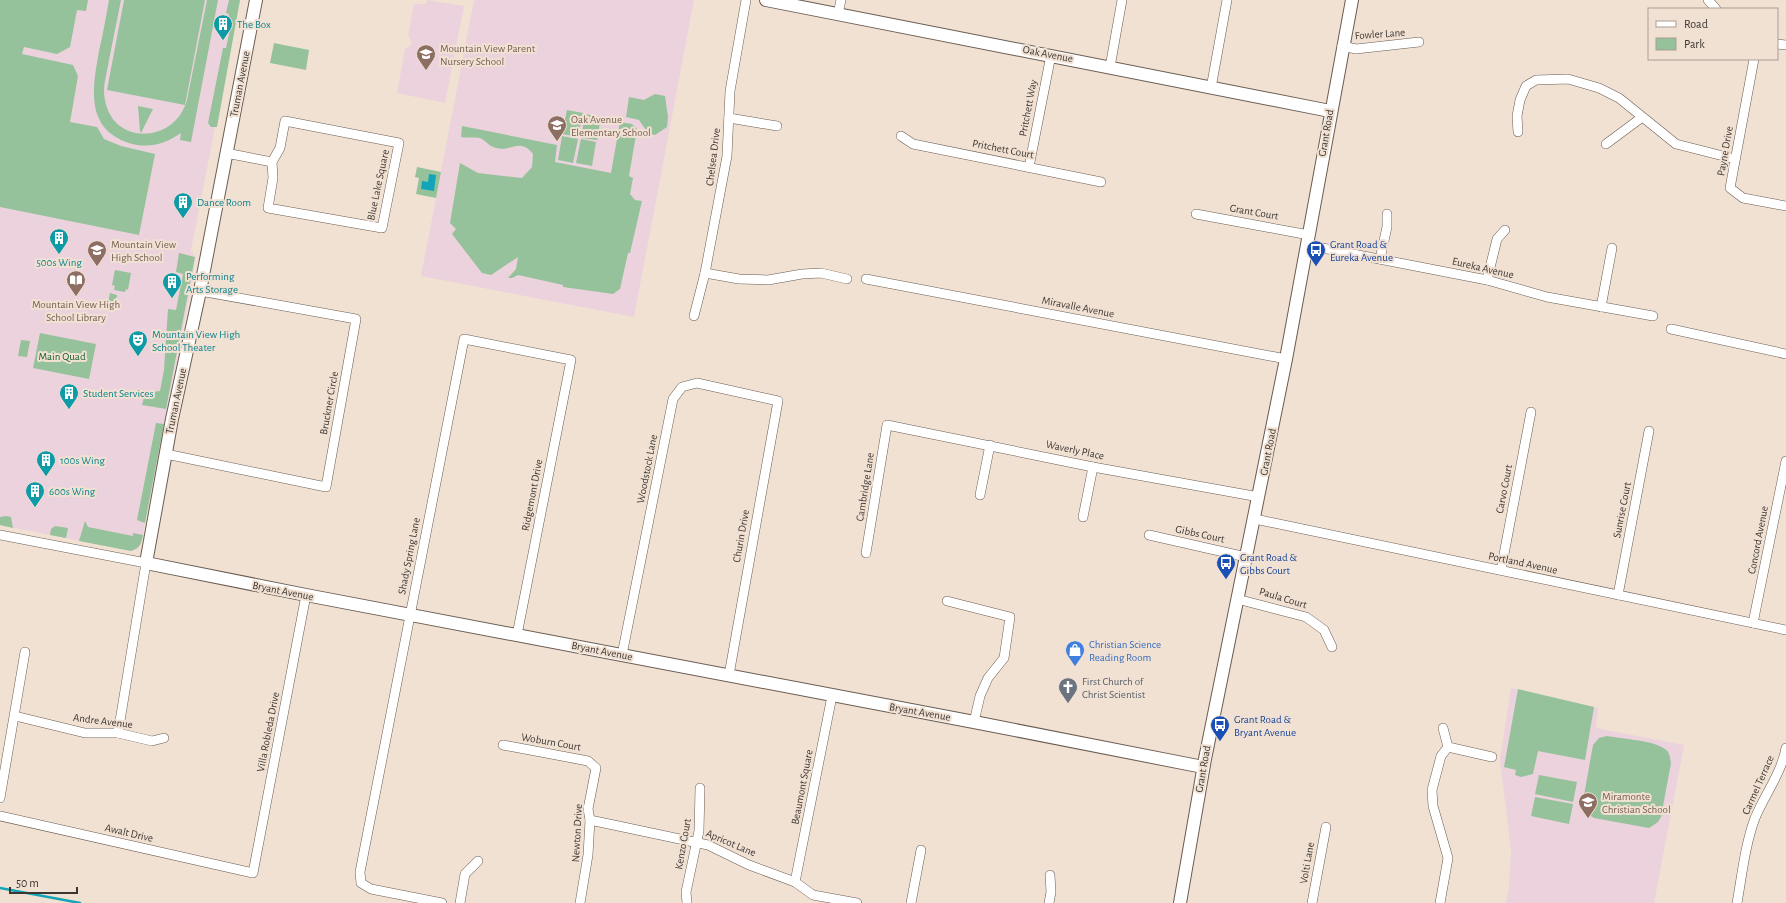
<svg xmlns="http://www.w3.org/2000/svg" width="1786" height="903" viewBox="0 0 1786 903" font-family="'Alegreya Sans',sans-serif">
	<rect width="100%" height="100%" fill="#f1e1d3"/>
	<g fill="#ebd2dd">
		<path d="M0,0H240L191,250L195,257L193,277L145,523L141,544L138,549L131,551L0,525Z"/>
		<path d="M427,0L464,6L445,103L397,93L405,49L410,46L412,42L408,35L414,4H426Z"/>
		<path d="M474,0H694L634,317L421,276Z"/>
		<path d="M1511,688L1598,708L1596,728L1684,745L1654,903H1506L1509,886L1511,851L1500,759Z"/>
	</g>
	<g fill="#95c29b">
		<path d="M0,0H88L86,11L77,10L70,47L57,54L24,47L22,54L73,65L78,76L70,122L97,127L104,139L121,146L155,154L139,235L0,207Z"/>
		<path d="M109,0H121C117,20 113,40 109,60C107,73 102,87 105,100C113,146 175,144 187,100L207,0H218L191,142L180,140L181,133C165,144 148,149 129,143C84,128 93,86 99,51C103,34 106,17 109,0Z"/>
		<path d="M124,0H205L185,105L107,90Z"/>
		<path d="M229,0H240L217,127H211L208,123L223,48H226L231,26L227,25L229,14L226,13Z"/>
		<path d="M274,43L309,50L306,70L270,63Z"/>
		<path d="M655,94L665,96L668,117L667,127L655,135L648,133L639,120L626,117L629,97L644,100Z"/>
		<path d="M138,106L153,109L141,133L140,131Z"/>
		<path d="M567,110L583,113L578,137L562,134Z"/>
		<path d="M585,114L601,117L597,140L581,138Z"/>
		<path d="M620,122L632,124L637,129L629,176L633,178L630,194L635,200L642,201L630,253H628L620,289L613,294L563,287V285L518,275L512,278H508L516,269L518,257L491,275L482,273L452,234L456,229L450,223L460,163L478,173L522,178L532,167L533,154C520,137 511,152 496,148C490,147 485,140 480,138C474,137 467,138 461,137L462,126L557,145L555,162L611,173Z"/>
		<path d="M562,136L578,139L573,163L558,160Z"/>
		<path d="M581,139L596,142L592,166L576,163Z"/>
		<path d="M417,167L441,172L436,198L416,194L419,178L415,177Z"/>
		<path d="M179,253L195,257L166,409L142,405L145,393L160,391L164,370L168,309L176,310L183,274L176,272Z"/>
		<path d="M115,270L131,273L128,290L126,289L125,292L114,290L115,286L112,285Z"/>
		<path d="M110,293L117,295L115,310L107,308Z"/>
		<path d="M40,333L96,344L89,379L33,368Z"/>
		<path d="M21,340L30,341L27,357L18,356Z"/>
		<path d="M156,423L164,424L145,523L137,520Z"/>
		<path d="M6,516L11,517L13,528L0,525V517Z"/>
		<path d="M85,521L88,527L133,536V533L143,535C141,544 140,548 131,551L79,541Z"/>
		<path d="M55,526L68,528L66,538L50,535L51,529Z"/>
		<path d="M1518,689L1594,707L1585,760L1538,751L1533,774L1521,777L1515,775L1516,770L1504,767Z"/>
		<path d="M1607,736C1622,739 1653,740 1665,749C1670,752 1670,758 1671,763L1661,817L1658,822L1649,828L1594,818L1586,813L1583,801L1593,745L1599,738Z"/>
		<path d="M1539,775L1577,782L1573,802L1535,794Z"/>
		<path d="M1535,797L1573,804L1569,824L1531,816Z"/>
	</g>
	<path fill="#14a4b9" d="M429,174L436,175L434,191L421,189L422,181L428,182Z"/>
	<g fill="none" stroke-linecap="round" stroke-linejoin="round">
		<path stroke="#14a4b9" stroke-width="2.5" d="M0,888L80,903"/>
		<defs>
			<g id="street">
				<path d="M1708,0L1716,9"/>
				<path d="M838,14L841,0"/>
				<path d="M1777,44L1786,45"/>
				<path d="M1342,46L1356,49L1419,42"/>
				<path d="M1754,59L1730,188L1743,198L1786,206"/>
				<path d="M1110,67L1122,0"/>
				<path d="M1211,88L1227,0"/>
				<path d="M729,118L777,126"/>
				<path d="M285,121L399,143L382,228L268,208L273,178L272,162L280,148Z"/>
				<path d="M1518,132L1517,116L1520,100L1526,86L1536,80L1568,79L1599,88L1619,98L1676,144L1735,159"/>
				<path d="M901,136L913,144L1101,182"/>
				<path d="M1606,144L1641,118"/>
				<path d="M226,153L272,162"/>
				<path d="M1029,167L1051,55"/>
				<path d="M1196,214L1309,235"/>
				<path d="M1307,245L1487,280L1547,297L1653,316"/>
				<path d="M1380,259L1387,227V214"/>
				<path d="M705,273L739,279L768,280L802,274L821,273L847,279"/>
				<path d="M866,279L1286,359"/>
				<path d="M1487,280L1497,239L1505,230"/>
				<path d="M1601,307L1612,248"/>
				<path d="M694,316L705,273L727,156L730,91L746,0"/>
				<path d="M1671,329L1786,354"/>
				<path d="M166,454L326,487L356,319L200,291"/>
				<path d="M980,495L990,445"/>
				<path d="M1083,517L1093,467"/>
				<path d="M1255,519L1786,630"/>
				<path d="M0,535L146,563L118,733"/>
				<path d="M1149,535L1246,557"/>
				<path d="M866,553L887,425L1093,467L1259,497"/>
				<path d="M1501,570L1531,412"/>
				<path d="M1618,595L1649,431"/>
				<path d="M1237,599L1306,617L1324,630L1332,647"/>
				<path d="M947,601L1010,617L1004,658L988,678L980,696L974,722"/>
				<path d="M1753,623L1786,461"/>
				<path d="M622,655L673,399L682,387L697,383L778,401L729,675"/>
				<path d="M15,716L85,733H118L152,741L164,738"/>
				<path d="M503,745L588,761L596,768L588,809L590,820L588,855L580,903"/>
				<path d="M1448,747L1492,757"/>
				<path d="M0,798L25,652"/>
				<path d="M0,816L253,873L306,595"/>
				<path d="M590,820L708,845L749,865L795,882L813,895L857,903"/>
				<path d="M795,882L832,696"/>
				<path d="M442,903L371,889L361,883L360,872L464,339L571,360L517,635"/>
				<path d="M460,903L465,874L478,861"/>
				<path d="M687,903L686,892L699,831L700,788"/>
				<path d="M911,903L921,850"/>
				<path d="M1049,903L1051,892L1050,875"/>
				<path d="M1312,903L1326,827"/>
				<path d="M1440,903L1448,858L1433,806L1432,790L1441,756L1448,747L1443,728"/>
				<path d="M1737,903C1742,875 1745,845 1755,818C1765,794 1781,774 1786,748"/>
			</g>
			<g id="secondary">
				<path d="M256,0L200,291L172,419L146,563L306,595L974,722L1203,767"/>
				<path d="M766,0L1330,111"/>
				<path d="M1180,903L1205,759L1286,359L1352,0"/>
			</g>
		</defs>
		<use href="#street" stroke="#6a5c51" stroke-width="10"/>
		<use href="#secondary" stroke="#6a5c51" stroke-width="14"/>
		<use href="#street" stroke="#fff" stroke-width="9"/>
		<use href="#secondary" stroke="#fff" stroke-width="12"/>
	</g>
	<defs>
		<symbol id="building-pin" viewBox="-11 -11 22 30"><path d="M0 17L-7.5 6A9.5 9.5 0 1 1 7.5 6Z" fill="#0f9aa8" stroke="#f1e1d3"/><path d="M-4-6H4V6H1V3H-1V6H-4ZM-2.5-4.3h1.7v1.8h-1.7ZM.8-4.3h1.7v1.8H.8ZM-2.5-1h1.7V.8h-1.7ZM.8-1h1.7V.8H.8Z" fill="#fff"/></symbol>
		<symbol id="school-pin" viewBox="-11 -11 22 30"><path d="M0 17L-7.5 6A9.5 9.5 0 1 1 7.5 6Z" fill="#8d6e63" stroke="#f1e1d3"/><path d="M0-5L7-2L0 1L-7-2ZM-4 1L0 2.5L4 1V4Q0 6-4 4Z" fill="#fff"/></symbol>
		<symbol id="bus-pin" viewBox="-11 -11 22 30"><path d="M0 17L-7.5 6A9.5 9.5 0 1 1 7.5 6Z" fill="#1a4fb4" stroke="#f1e1d3"/><path d="M-5-6H5V4H4V6H2V4H-2V6H-4V4H-5ZM-3.5-4V0h7V-4ZM-3.5 1.2v1.5H-2V1.2ZM2 1.2v1.5H3.5V1.2Z" fill="#fff"/></symbol>
		<symbol id="library-pin" viewBox="-11 -11 22 30"><path d="M0 17L-7.5 6A9.5 9.5 0 1 1 7.5 6Z" fill="#8d6e63" stroke="#f1e1d3"/><path d="M-6-4Q-3-5.5-.7-3.5V5Q-3 3-6 4ZM6-4Q3-5.5 .7-3.5V5Q3 3 6 4Z" fill="#fff"/></symbol>
		<symbol id="theatre-pin" viewBox="-11 -11 22 30"><path d="M0 17L-7.5 6A9.5 9.5 0 1 1 7.5 6Z" fill="#0f9aa8" stroke="#f1e1d3"/><path d="M-5-5.5Q0-4 5-5.5V0Q5 5 0 6Q-5 5-5 0ZM-3.3-2.5H-1v1.5H-3.3ZM1-2.5H3.3v1.5H1ZM-2.8 1Q0 5.5 2.8 1Z" fill="#fff"/></symbol>
		<symbol id="shop-pin" viewBox="-11 -11 22 30"><path d="M0 17L-7.5 6A9.5 9.5 0 1 1 7.5 6Z" fill="#3f7fe0" stroke="#f1e1d3"/><path d="M-5-2.5h2.3a2.7 3.5 0 0 1 5.4 0H5L5.5 6h-11ZM-1.5-2.5h3a1.5 2.3 0 0 0-3 0Z" fill="#fff"/></symbol>
		<symbol id="church-pin" viewBox="-11 -11 22 30"><path d="M0 17L-7.5 6A9.5 9.5 0 1 1 7.5 6Z" fill="#6b7280" stroke="#f1e1d3"/><path d="M-1.2-6h2.4v3.5h3.3v2.4h-3.3V6h-2.4V-.1h-3.3v-2.4h3.3Z" fill="#fff"/></symbol>
	</defs>
	<g fill-rule="evenodd">
		<use href="#building-pin" x="212" y="13" width="22" height="30"/>
		<use href="#school-pin" x="415" y="43" width="22" height="30"/>
		<use href="#school-pin" x="546" y="114" width="22" height="30"/>
		<use href="#building-pin" x="172" y="191" width="22" height="30"/>
		<use href="#building-pin" x="48" y="227" width="22" height="30"/>
		<use href="#school-pin" x="86" y="239" width="22" height="30"/>
		<use href="#bus-pin" x="1305" y="239" width="22" height="30"/>
		<use href="#library-pin" x="65" y="269" width="22" height="30"/>
		<use href="#building-pin" x="161" y="271" width="22" height="30"/>
		<use href="#theatre-pin" x="127" y="329" width="22" height="30"/>
		<use href="#building-pin" x="58" y="382" width="22" height="30"/>
		<use href="#building-pin" x="35" y="449" width="22" height="30"/>
		<use href="#building-pin" x="24" y="480" width="22" height="30"/>
		<use href="#bus-pin" x="1215" y="552" width="22" height="30"/>
		<use href="#shop-pin" x="1064" y="639" width="22" height="30"/>
		<use href="#church-pin" x="1057" y="676" width="22" height="30"/>
		<use href="#bus-pin" x="1209" y="714" width="22" height="30"/>
		<use href="#school-pin" x="1577" y="791" width="22" height="30"/>
	</g>
	<g text-anchor="middle" dominant-baseline="central" stroke-width="4" stroke-linejoin="round" paint-order="stroke">
		<g font-size="11" fill="#0d838f" stroke="#f1e1d3" text-anchor="start">
			<text x="237" y="24">The Box</text>
			<text x="197" y="202">Dance Room</text>
			<text x="59" y="262" text-anchor="middle">500s Wing</text>
			<text x="186" y="276">Performing<tspan x="186" dy="13">Arts Storage</tspan></text>
			<text x="152" y="334">Mountain View High<tspan x="152" dy="13">School Theater</tspan></text>
			<text x="83" y="393">Student Services</text>
			<text x="60" y="460">100s Wing</text>
			<text x="49" y="491">600s Wing</text>
		</g>
		<g font-size="11" fill="#3d3732" stroke="#f1e1d3">
			<text transform="translate(1380 34) rotate(-4)">Fowler Lane</text>
			<text transform="translate(1048 54) rotate(11)">Oak Avenue</text>
			<text transform="translate(240 84) rotate(-79)">Truman Avenue</text>
			<text transform="translate(1028 108) rotate(-79)">Pritchett Way</text>
			<text transform="translate(1326 133) rotate(-80)">Grant Road</text>
			<text transform="translate(1003 149) rotate(11)">Pritchett Court</text>
			<text transform="translate(1725 151) rotate(-80)">Payne Drive</text>
			<text transform="translate(713 157) rotate(-83)">Chelsea Drive</text>
			<text transform="translate(378 185) rotate(-78)">Blue Lake Square</text>
			<text transform="translate(1254 212) rotate(10)">Grant Court</text>
			<text transform="translate(1483 268) rotate(13)">Eureka Avenue</text>
			<text transform="translate(1078 307) rotate(11)">Miravalle Avenue</text>
			<text transform="translate(176 401) rotate(-78)">Truman Avenue</text>
			<text transform="translate(329 403) rotate(-80)">Bruckner Circle</text>
			<text transform="translate(1075 450) rotate(12)">Waverly Place</text>
			<text transform="translate(1268 452) rotate(-79)">Grant Road</text>
			<text transform="translate(647 469) rotate(-79)">Woodstock Lane</text>
			<text transform="translate(865 487) rotate(-81)">Cambridge Lane</text>
			<text transform="translate(1504 489) rotate(-79)">Carvo Court</text>
			<text transform="translate(532 495) rotate(-79)">Ridgemont Drive</text>
			<text transform="translate(1622 510) rotate(-79)">Sunrise Court</text>
			<text transform="translate(1200 534) rotate(12)">Gibbs Court</text>
			<text transform="translate(741 536) rotate(-80)">Churin Drive</text>
			<text transform="translate(1758 540) rotate(-79)">Concord Avenue</text>
			<text transform="translate(409 556) rotate(-79)">Shady Spring Lane</text>
			<text transform="translate(1523 563) rotate(12)">Portland Avenue</text>
			<text transform="translate(283 591) rotate(11)">Bryant Avenue</text>
			<text transform="translate(1283 598) rotate(17)">Paula Court</text>
			<text transform="translate(602 651) rotate(11)">Bryant Avenue</text>
			<text transform="translate(920 712) rotate(10)">Bryant Avenue</text>
			<text transform="translate(103 721) rotate(7)">Andre Avenue</text>
			<text transform="translate(268 732) rotate(-79)">Villa Robleda Drive</text>
			<text transform="translate(551 742) rotate(10)">Woburn Court</text>
			<text transform="translate(1203 769) rotate(-80)">Grant Road</text>
			<text transform="translate(1758 785) rotate(-66)">Carmel Terrace</text>
			<text transform="translate(802 787) rotate(-79)">Beaumont Square</text>
			<text transform="translate(129 833) rotate(13)">Awalt Drive</text>
			<text transform="translate(577 833) rotate(-87)">Newton Drive</text>
			<text transform="translate(731 843) rotate(23)">Apricot Lane</text>
			<text transform="translate(683 844) rotate(-80)">Kenzo Court</text>
			<text transform="translate(1307 863) rotate(-80)">Volti Lane</text>
		</g>
		<g font-size="11" fill="#785e54" stroke="#f1e1d3" text-anchor="start">
			<text x="440" y="48">Mountain View Parent<tspan x="440" dy="13">Nursery School</tspan></text>
			<text x="571" y="119">Oak Avenue<tspan x="571" dy="13">Elementary School</tspan></text>
			<text x="111" y="244">Mountain View<tspan x="111" dy="13">High School</tspan></text>
			<text x="76" y="304" text-anchor="middle">Mountain View High<tspan x="76" dy="13">School Library</tspan></text>
			<text x="1602" y="796">Miramonte<tspan x="1602" dy="13">Christian School</tspan></text>
		</g>
		<g font-size="11" fill="#164399" stroke="#f1e1d3" text-anchor="start">
			<text x="1330" y="244">Grant Road &amp;<tspan x="1330" dy="13">Eureka Avenue</tspan></text>
			<text x="1240" y="557">Grant Road &amp;<tspan x="1240" dy="13">Gibbs Court</tspan></text>
			<text x="1234" y="719">Grant Road &amp;<tspan x="1234" dy="13">Bryant Avenue</tspan></text>
		</g>
		<g font-size="11" fill="#15612a" stroke="#f1e1d3">
			<text x="62" y="356">Main Quad</text>
		</g>
		<g font-size="11" fill="#366cbe" stroke="#f1e1d3" text-anchor="start">
			<text x="1089" y="644">Christian Science<tspan x="1089" dy="13">Reading Room</tspan></text>
		</g>
		<g font-size="11" fill="#5b616d" stroke="#f1e1d3" text-anchor="start">
			<text x="1082" y="681">First Church of<tspan x="1082" dy="13">Christ Scientist</tspan></text>
		</g>
	</g>
	<rect x="1648" y="8" width="130" height="52" fill="#f1e1d3" stroke="#a99d93"/>
	<rect x="1656" y="21" width="20" height="6" fill="#ffffff" stroke="#a99d93"/>
	<text x="1684" y="28" font-size="12" fill="#3d3732">Road</text>
	<rect x="1656" y="38" width="20" height="12" fill="#95c29b" stroke="#a99d93"/>
	<text x="1684" y="48" font-size="12" fill="#3d3732">Park</text>
	<path d="M10 887v6h67v-6" fill="none" stroke="#3d3732" stroke-width="2"/>
	<text x="16" y="887" font-size="12" fill="#3d3732" stroke="#f1e1d3" stroke-width="3" paint-order="stroke">50 m</text>
</svg>
